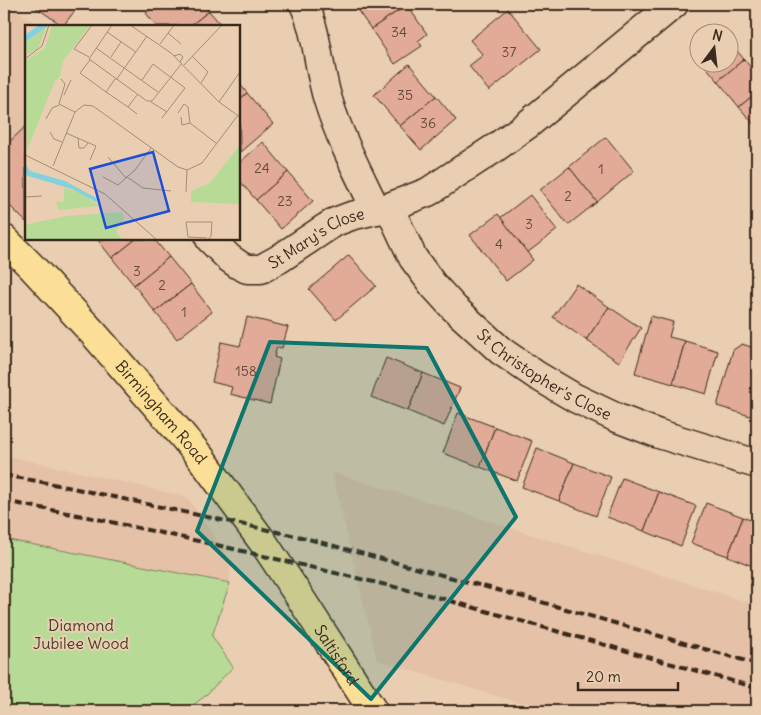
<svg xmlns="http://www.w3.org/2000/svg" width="761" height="715" viewBox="0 0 761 715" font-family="Delius,sans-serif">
	<rect width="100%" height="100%" fill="#eaceb1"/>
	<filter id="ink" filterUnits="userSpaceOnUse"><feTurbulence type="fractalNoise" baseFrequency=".02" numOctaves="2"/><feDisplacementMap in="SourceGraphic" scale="10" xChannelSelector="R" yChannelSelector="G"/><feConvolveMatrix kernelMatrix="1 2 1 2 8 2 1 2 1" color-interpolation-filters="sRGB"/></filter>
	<g filter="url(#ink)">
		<g fill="#e5c1a7">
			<path d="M4,4H8L39,26H26V222L4,200Z"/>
			<path d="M4,455L187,497L230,560V583L4,539Z"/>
			<path d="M332,472L757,605V711H547L377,660Z"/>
		</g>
		<path fill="#b7db96" stroke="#79825a" d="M4,539L230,583L212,636L233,667L206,695L186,711H4Z"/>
		<g fill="#e2ab98" stroke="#3b2a1e">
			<path d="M31,4H80L63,26Z"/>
			<path d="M157,4H203L209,11L190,26H156L146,13Z"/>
			<path d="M353,4H406L407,5L371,29Z"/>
			<path d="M407,5L427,34L418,41L422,46L395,64L371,29Z"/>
			<path d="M508,9L541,49L489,91L469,66L483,55L470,40Z"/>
			<path d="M209,11L222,26H190Z"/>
			<path d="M728,41L744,59L718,81L702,62H728Z"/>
			<path d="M744,59L757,76V92L739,107L718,81Z"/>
			<path d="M409,64L436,96L400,126L374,95Z"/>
			<path d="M239,83L247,93L239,100Z"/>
			<path d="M757,92V128L739,107Z"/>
			<path d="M247,93L273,124L240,152L239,100Z"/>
			<path d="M436,96L456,120L421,150L400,126Z"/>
			<path d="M26,126V222L4,200V147Z"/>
			<path d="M606,137L634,171L597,202L569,167Z"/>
			<path d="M263,142L288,172L256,200L239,180V163Z"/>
			<path d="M569,167L597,202L568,225L540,190Z"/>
			<path d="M288,172L313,201L281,229L256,200Z"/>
			<path d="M530,195L557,230L527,253L500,218Z"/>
			<path d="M498,214L533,260L506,281L470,235Z"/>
			<path d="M97,239H136L112,258Z"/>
			<path d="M136,239H154L169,257L134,285L112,258Z"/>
			<path d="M349,255L376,286L336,320L309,289Z"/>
			<path d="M169,257L191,284L155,312L134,285Z"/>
			<path d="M191,284L212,312L177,339L155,312Z"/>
			<path d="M576,284L609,307L586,340L553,317Z"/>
			<path d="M609,307L641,328L619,362L586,340Z"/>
			<path d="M651,316L673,322L669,337L685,341L673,384L635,373Z"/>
			<path d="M247,317L288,327L282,348L277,347L274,357L280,359L270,404L230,394L232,387L212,382L221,342L240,346Z"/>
			<path d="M685,341L718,351L706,394L673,384Z"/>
			<path d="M742,344L754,348L757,354L754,363L757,364V418L717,406L733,350Z"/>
			<path d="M386,358L423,373L408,411L371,397Z"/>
			<path d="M423,373L460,388L444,426L408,411Z"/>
			<path d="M458,413L495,427L480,467L443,453Z"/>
			<path d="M495,427L532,441L517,481L480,467Z"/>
			<path d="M537,448L574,463L559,501L522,487Z"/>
			<path d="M574,463L611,477L596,516L559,501Z"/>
			<path d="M622,478L659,492L644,531L607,517Z"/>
			<path d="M659,492L696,506L681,546L644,531Z"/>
			<path d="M706,503L743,517L728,556L691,543Z"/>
			<path d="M743,517L757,523V568L728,556Z"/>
			<path d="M490,706L493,711H480Z"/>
		</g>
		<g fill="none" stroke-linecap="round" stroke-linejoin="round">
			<defs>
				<g id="minor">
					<path d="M304,4C318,34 318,68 328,100C340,139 359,174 376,210"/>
					<path id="s1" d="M389,207L413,258L433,285L454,308L501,351L536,375L575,398L617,418L659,434L757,464"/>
					<path id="s2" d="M210,239L229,258L239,265L247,269H261L279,259L327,227L335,222L351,216L389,207L428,192L495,148L527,125L674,4"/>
				</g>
				<g id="major">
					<path id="s3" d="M4,239L31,266L94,334L181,434L201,458L263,542L301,599L373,711"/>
				</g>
			</defs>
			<use href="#minor" stroke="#3b2a1e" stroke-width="31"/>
			<use href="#major" stroke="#3b2a1e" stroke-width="31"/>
			<use href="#minor" stroke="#eaceb1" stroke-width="28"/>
			<use href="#major" stroke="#fbdf96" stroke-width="28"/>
			<g stroke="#3b2a1e" stroke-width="4" stroke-dasharray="8 4" stroke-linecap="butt">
				<path d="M4,475L58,485L301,537L538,601L757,664"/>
				<path d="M4,501L88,517L221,546L433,596L757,688"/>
			</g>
		</g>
	</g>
	<path fill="#0f766e" fill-opacity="0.2" stroke="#0f766e" stroke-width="4" stroke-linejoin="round" d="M270,342L427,348L516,517L371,699L197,531Z"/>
	<g text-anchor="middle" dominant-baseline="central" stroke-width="4" stroke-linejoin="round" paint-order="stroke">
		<g font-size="14" fill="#654a3c">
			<text x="399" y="32">34</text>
			<text x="509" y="52">37</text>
			<text x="405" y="95">35</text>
			<text x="428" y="123">36</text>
			<text x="262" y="168">24</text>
			<text x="601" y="169">1</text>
			<text x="568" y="196">2</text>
			<text x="285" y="201">23</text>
			<text x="529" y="224">3</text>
			<text x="499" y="244">4</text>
			<text x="137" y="271">3</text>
			<text x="162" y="285">2</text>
			<text x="184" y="312">1</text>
			<text x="246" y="371">158</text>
		</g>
		<g font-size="16" fill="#3b2a1e" stroke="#eaceb1">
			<text stroke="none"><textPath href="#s2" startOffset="126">St Mary's Close</textPath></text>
			<text stroke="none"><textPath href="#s1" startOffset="234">St Christopher's Close</textPath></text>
			<text stroke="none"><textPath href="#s3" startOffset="234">Birmingham Road</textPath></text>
			<text stroke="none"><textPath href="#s3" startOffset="534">Saltisford</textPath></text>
		</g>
		<g font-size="16" fill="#473c2a" stroke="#eaceb1">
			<text x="81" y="625">Diamond<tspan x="81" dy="18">Jubilee Wood</tspan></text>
		</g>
	</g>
	<g transform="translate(25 25)">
		<rect width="215" height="215" fill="#eaceb1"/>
		<path d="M27,0H65L38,36L35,51L30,56L2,125L0,36L20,23ZM21,2L13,24L0,31V17ZM215,120V179L166,177V166L185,158ZM39,163L54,167L75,181L33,185L31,176L39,177ZM97,187L99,194L91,206L97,215H0V200L41,191Z" fill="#b7db96"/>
		<path d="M14,0H24L0,17V10ZM0,138L5,146L40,156L73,174L71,177L47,164L0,150Z" fill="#81d1de"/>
		<path fill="none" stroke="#a48c76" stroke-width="1" d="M87,0L64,34L122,76H127L157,38M105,0L146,28L194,77L215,92M82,7L111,27M143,8L156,19M135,19L149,0M71,23L133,67M149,31L155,29L158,32L155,37M167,31L183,47L176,58M64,32L49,24L67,0M86,32L96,17M0,34L17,21L24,0M65,35L55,48L81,67M159,40L197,0M36,54L40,59L34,79L50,87M90,54L81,67L103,82M91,55L122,11M117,55L128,39L160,63L137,93M39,70L46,55M126,77L142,87M194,77L215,47M153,88L159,79L163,82L165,98L191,118M112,89L103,82L112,70M156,92L157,100L165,98M21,94L27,83L34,80M25,107L29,114L37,117M41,108L71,121L65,135M53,113L54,123H59L63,118M0,130L80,169L132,215M83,132L101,153M28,141L50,87L59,80L68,81L153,142L162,145L177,138L213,90M78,152L93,160L110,145L126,123M102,152L118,163L146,166M161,167L162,145M0,172L17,171M182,213L163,212L161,197H187L186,211L183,215"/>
		<path fill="#1d4ed8" fill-opacity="0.15" stroke="#1d4ed8" stroke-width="2.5" d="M128,127L144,186L81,203L65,144Z"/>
		<rect width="215" height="215" fill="none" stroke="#3b2a1e" stroke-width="2.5"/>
	</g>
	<rect width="761" height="715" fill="none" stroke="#eaceb1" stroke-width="20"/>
	<rect x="10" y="10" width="741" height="695" fill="none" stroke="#3b2a1e" stroke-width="2" filter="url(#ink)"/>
	<g transform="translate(714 48) rotate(15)"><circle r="24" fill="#eaceb1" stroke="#a48c76"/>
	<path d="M0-4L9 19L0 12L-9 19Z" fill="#3b2a1e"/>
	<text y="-8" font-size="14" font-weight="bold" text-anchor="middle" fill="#3b2a1e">N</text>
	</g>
	<path d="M578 682v8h100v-8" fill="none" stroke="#3b2a1e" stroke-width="2.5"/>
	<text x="586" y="682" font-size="15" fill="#3b2a1e" stroke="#eaceb1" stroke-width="4" paint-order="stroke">20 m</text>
</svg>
